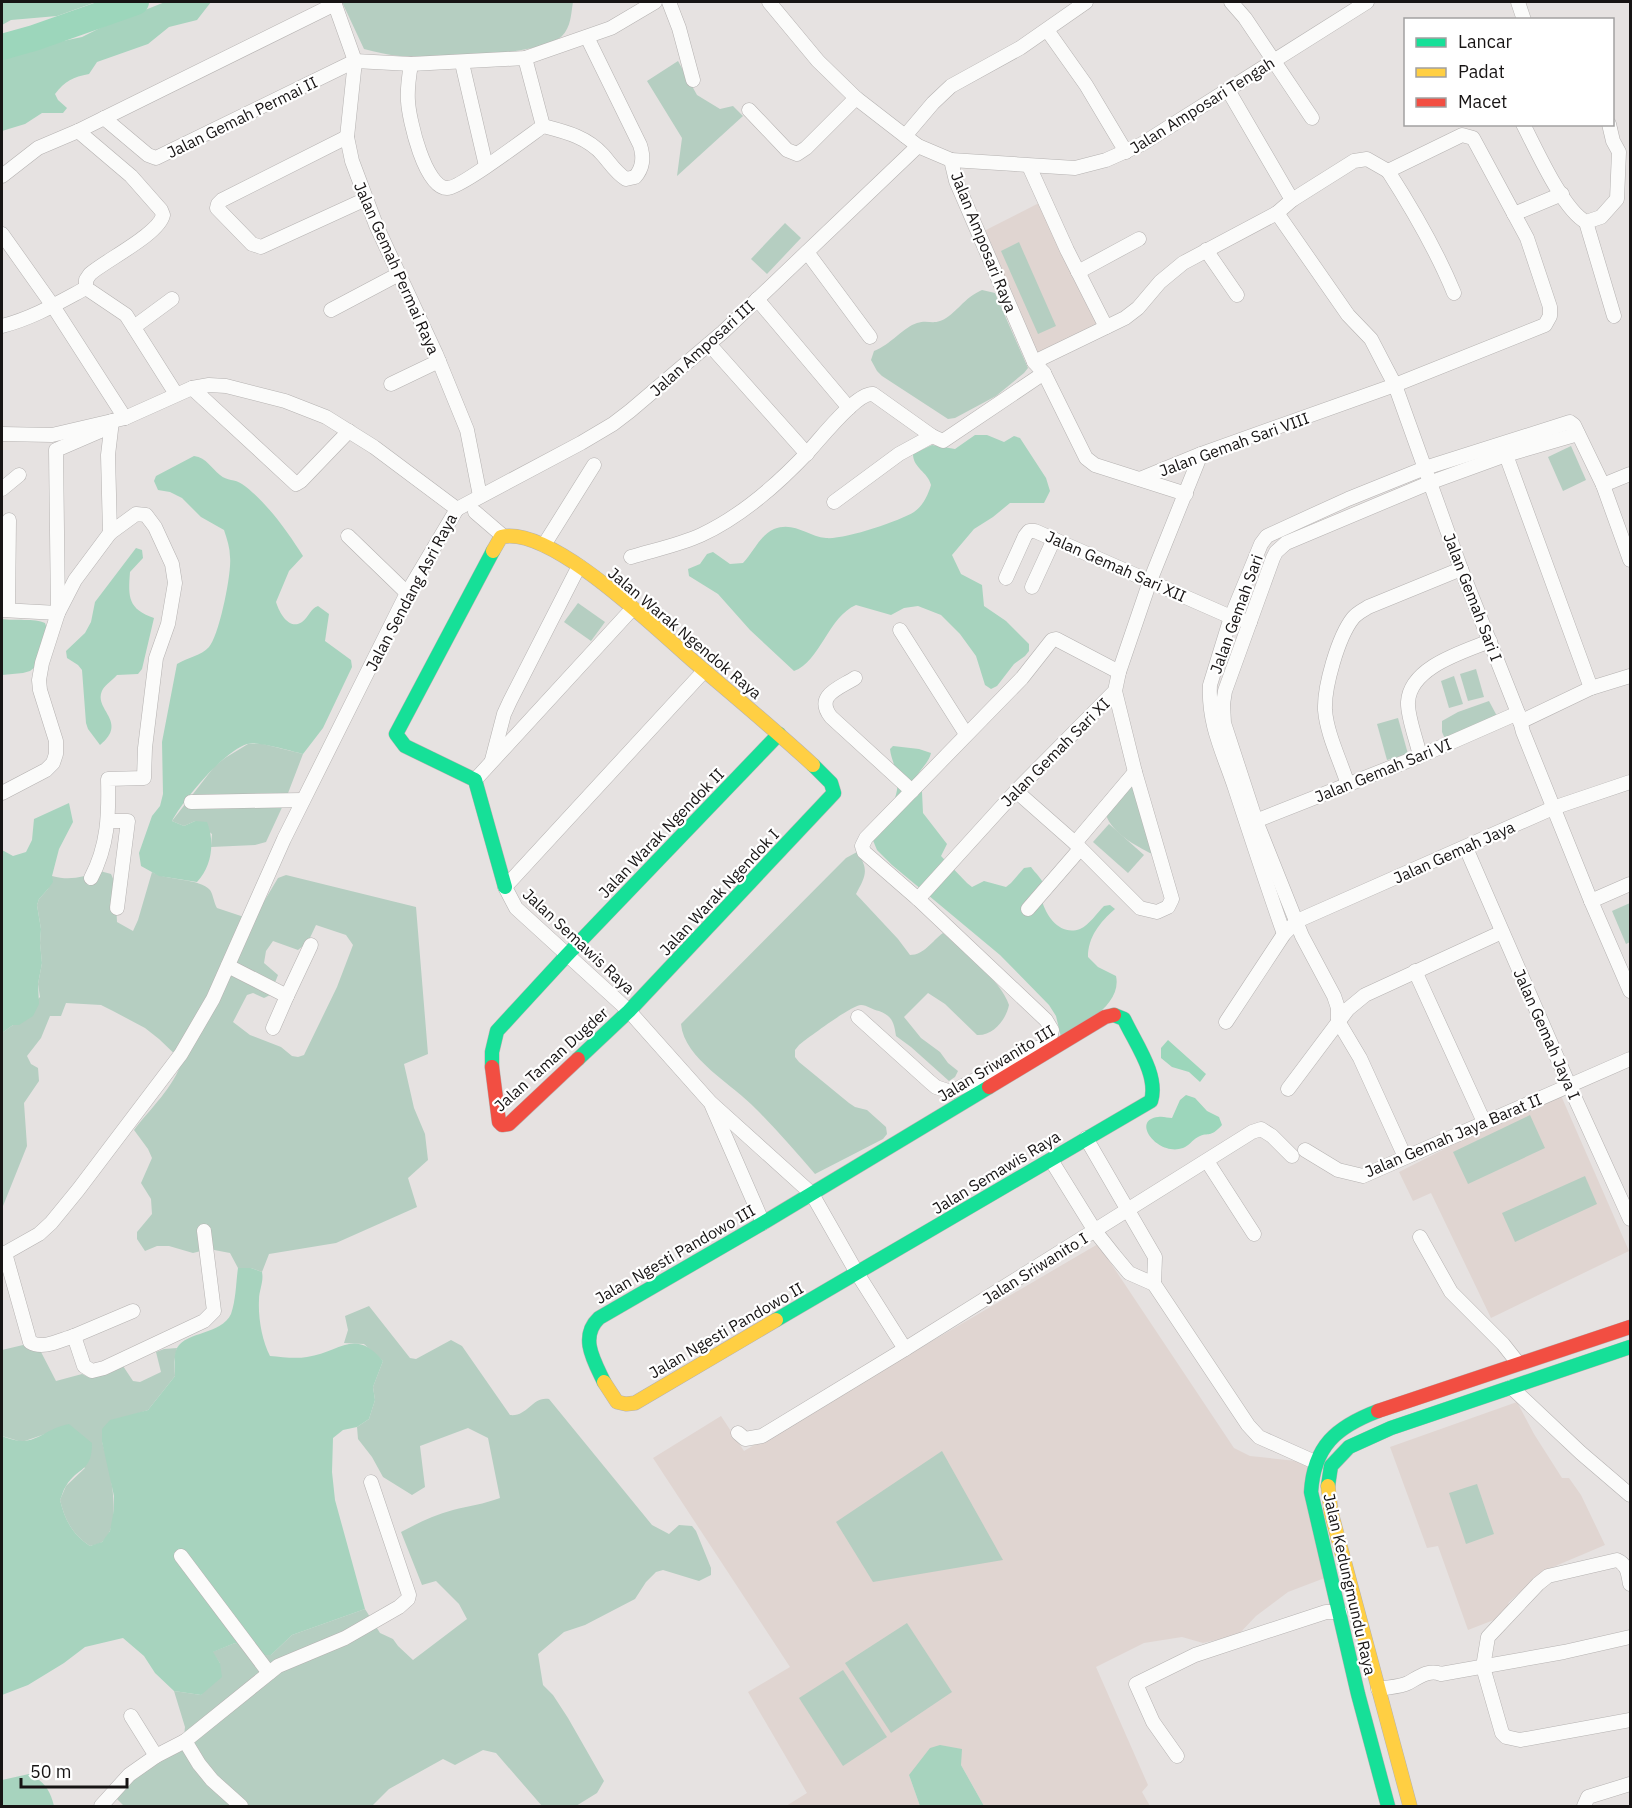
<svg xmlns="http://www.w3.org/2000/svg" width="1632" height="1808" viewBox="0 0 1632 1808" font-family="'IBM Plex Sans',sans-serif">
	<rect width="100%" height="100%" fill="#e6e2e1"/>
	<g fill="#e0d5d1">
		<path d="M1039,203L1100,325L1036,356L980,233Z"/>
		<path d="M1559,1091L1629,1251L1491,1318L1431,1193L1413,1201L1399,1172Z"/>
		<path d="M1098,1244L1234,1448L1250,1456L1306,1462L1330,1576L1288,1592L1256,1616L1238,1635L1203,1643L1182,1637L1144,1643L1096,1667L1148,1785L1142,1792L1150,1806H984L961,1765L909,1775L920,1806H786L807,1793L748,1692L790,1667L653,1458L721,1416L744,1451Z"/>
		<path d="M1517,1402L1534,1434L1562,1478H1569L1581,1495L1605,1545L1546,1570L1509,1602L1504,1616L1468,1630L1438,1546L1427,1548L1390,1447Z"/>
	</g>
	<g fill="#b5cec1" fill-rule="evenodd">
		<path d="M342,2H573C571,14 571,27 562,36C540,56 432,59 400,56C388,55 376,52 364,49Z"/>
		<path d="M678,61L697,95L720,109L733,106L743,116L677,176L682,138L647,81Z"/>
		<path d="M785,223L801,238L767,274L751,259Z"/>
		<path d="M1019,242L1056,326L1038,334L1001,251Z"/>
		<path d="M982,290L995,293L1028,368L1024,373L996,396L955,418L948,419L882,376L877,371L871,360L874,351C890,345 904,327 917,323C930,319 934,327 949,316C962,306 965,298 982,290Z"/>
		<path d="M1571,446L1586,480L1563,491L1548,457Z"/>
		<path d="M578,603L605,622L591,641L564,622Z"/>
		<path d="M1476,669L1484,697L1468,701L1460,674Z"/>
		<path d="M1454,676L1463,704L1449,708L1441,681Z"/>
		<path d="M1489,701L1498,718L1446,741L1442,732V721L1458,712Z"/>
		<path d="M1398,718L1408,754L1387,760L1377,724Z"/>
		<path d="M248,744H263L303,754L285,801L266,842L255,845L211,847L212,834L195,821L184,826L172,821L214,767L225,758Z"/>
		<path d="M1133,779L1152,854C1136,846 1112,833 1106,815Z"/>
		<path d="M1109,824L1144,855L1128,873L1093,842Z"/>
		<path d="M857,852C870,870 865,877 856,894L898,939L910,955C924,955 932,941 943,933C962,950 1001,980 1009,1005C1006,1020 993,1036 977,1035L945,1004L928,993L904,1017L921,1038L940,1052L948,1063L958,1071L955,1077L949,1081L911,1047L896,1036C894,1022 892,1016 879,1011C873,1010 867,1005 861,1005C852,1005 809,1037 799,1045L795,1050V1057L799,1062L849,1103L855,1107L867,1110L886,1127L887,1134L883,1139L815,1174C796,1152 777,1130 756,1109C734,1085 684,1059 681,1024L846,858Z"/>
		<path d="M100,871L111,874L115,883L117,922L133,931L138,920L152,872C167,881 200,878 210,890C213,894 214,903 217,908L253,920L278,878L286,875L416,907L428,1054L404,1064L414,1108L425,1134L428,1160L408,1178L417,1207L336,1243L269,1254L262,1272L251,1268H238L230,1253L209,1249L193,1253L169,1246H157L145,1251L137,1239V1232L152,1214L151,1199L141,1183L152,1158L148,1149L134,1130C150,1109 174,1087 182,1061L159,1039L145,1028L113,1011L101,1005L66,1003L61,1016H50L41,1038L27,1056L31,1064L38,1068L39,1081L24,1103L27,1146L3,1206L2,1205V1033L13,1025L40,997L38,984L42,963L40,943L41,929L37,905L39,899L48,889L52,876C70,881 83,877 100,871ZM316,925L346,935L353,945L337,987L304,1055L298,1057L292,1056L281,1047L250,1035L233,1022L247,995L253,993L264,998L270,995L278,975L264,963L266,951L273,941L298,950L308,942Z"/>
		<path d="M1630,903V942L1626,944L1612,911Z"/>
		<path d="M1530,1115L1545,1148L1468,1184L1453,1152Z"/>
		<path d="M1585,1176L1597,1204L1515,1242L1502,1213Z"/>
		<path d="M369,1306L410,1358L416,1359L451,1340L462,1346L510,1415C528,1417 532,1396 549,1399L652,1525L669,1534L679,1525L692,1526L696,1531L711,1568V1575L699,1581L663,1570L656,1572L646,1582L635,1599L585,1625L564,1632L538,1654L543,1685L553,1695L568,1718L604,1781L597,1793L576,1806H542L496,1753L483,1750L455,1765L443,1759L389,1789L372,1806H124L114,1796L127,1783L183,1746L185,1727L174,1691L201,1695L220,1663L212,1652L235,1643L271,1655L292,1635L365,1609L380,1633L393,1639L398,1646L413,1660L467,1619L459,1604L436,1581L422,1585L401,1532C418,1523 434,1515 453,1510C469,1506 484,1504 500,1498L488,1438L468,1428L420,1446L425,1487L412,1495L383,1477L372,1457L358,1439L357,1427L369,1419L375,1400L373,1387L383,1361L364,1344L344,1343L348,1330L345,1316Z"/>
		<path d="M23,1345L41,1352L56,1381L82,1374L88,1377H98L121,1363L133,1381L140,1382L161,1372L156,1352L164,1349L177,1348L174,1362L175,1376L148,1410L136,1414L102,1442C109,1465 124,1523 103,1541C100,1544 94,1545 90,1546C72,1534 65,1520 60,1500L66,1486L85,1468L45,1434L22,1442L2,1436V1350Z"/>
		<path d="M942,1451L1003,1560L873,1582L836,1522Z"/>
		<path d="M1477,1484L1494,1534L1466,1544L1449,1493Z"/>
		<path d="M907,1623L952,1692L891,1733L845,1663Z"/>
		<path d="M843,1670L887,1737L843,1766L799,1698Z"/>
	</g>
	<g fill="#a7d3be">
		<path d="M2,2H96L57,16L11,20L2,25Z"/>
		<path d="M165,2H211L197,20L169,27L148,44L97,62L89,74C73,77 65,81 55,94L58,100L67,108L63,113H42L25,124L2,131V57L16,51L82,37L100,28Z"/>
		<path d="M975,435H987L1004,442L1014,436L1020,438L1046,478L1050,491L1044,503H1010L993,517L974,529L952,555L961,574L982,585L984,606L1006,621L1029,644V651L1025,656L1014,664L997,686L991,689L985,685L976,656L960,634L941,615L918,606L904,608L891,615L856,605C828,617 820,662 794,671L750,630L718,594L689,576L688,569L700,564L707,554L713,552L730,564L743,563C753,553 760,535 774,529C794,521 807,536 826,538C843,540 900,521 914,512C923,506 928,495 931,485C928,472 913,468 913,454L932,445L955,449Z"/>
		<path d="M194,456C207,458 211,468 220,475C227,481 235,479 242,484C265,500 288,532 303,556L289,571L276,602C279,612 289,631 302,622C309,617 310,609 318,606L329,614L325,641L351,660L352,667L323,728L303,754C291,751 258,741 247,744C223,752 184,799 172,821L184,826L195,821L207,822C215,842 212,866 197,882L159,876L141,866L139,853L152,816L160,806L163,794L162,742L177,664C188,657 201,656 209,647C219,636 232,573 230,557C230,548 227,539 224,530L201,517L182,498L170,492L158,490L154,481L156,476Z"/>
		<path d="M136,548L142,550L143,558L130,572C128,597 128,609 154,618L142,669L138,674L117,675C113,680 106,684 103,689C91,709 130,721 100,745L88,729L86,723L82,670L78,665L67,658L66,651L85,633L91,622L95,602Z"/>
		<path d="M2,619C14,621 35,618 45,623L47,629L35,667L30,671L23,673L2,675Z"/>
		<path d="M893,746L919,749L931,753C928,765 918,770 915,781L922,792L923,813L947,844L941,856L967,883L972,887L984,881L1006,887L1011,883L1024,868L1031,867C1035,873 1044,880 1044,887C1044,892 1041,896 1042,901C1047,918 1061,936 1080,929C1089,925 1097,913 1104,906L1110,905L1115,909C1100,922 1088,937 1088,957L1098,967L1116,976C1122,1003 1087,1022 1068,1036L1061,1037L1056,1016L1049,1005L1000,955L892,865L877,850L872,838C883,820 901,799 897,777C896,767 891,759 890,749Z"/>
		<path d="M69,803L73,822L59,849L52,876L53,882L48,889L39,899L37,905L41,929L40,943L42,963L38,984L39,1004L33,1016L19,1025H13L2,1033V850L13,856L26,852L32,840L34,819Z"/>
		<path d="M238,1268H251L262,1272C264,1282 259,1290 259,1300C258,1317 262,1341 270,1356C282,1357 295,1359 307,1357C340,1352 355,1327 383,1361L373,1387L375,1400L369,1419L357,1427L343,1430L333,1438L332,1472L335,1500L365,1609L292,1635L271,1655H258L235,1643L213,1652L220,1663L222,1677L201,1695L174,1691L155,1673L144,1656L123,1638L85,1647L64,1663L28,1685L2,1695V1436C36,1450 39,1430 69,1424L92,1443C92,1473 78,1466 66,1486C63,1490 62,1496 60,1500C65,1520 72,1534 90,1546L102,1542L110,1531L114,1509V1496L102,1442V1429L110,1420L148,1410L175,1376C175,1368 173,1356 177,1348C187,1331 221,1335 231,1314C236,1300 236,1282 238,1268Z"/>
		<path d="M940,1745L962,1749L961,1765L984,1806H920L909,1775L930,1748Z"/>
		<path d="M29,1774C44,1781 50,1790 54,1806H2V1780Z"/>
	</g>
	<g fill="#9cd6bb">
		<path d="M1168,1040L1206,1074L1200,1082L1189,1072L1172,1067L1161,1058V1048Z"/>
		<path d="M1186,1095L1195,1098L1207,1111L1219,1117L1222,1125C1209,1139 1210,1131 1198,1137C1192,1140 1189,1146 1183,1148C1158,1157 1130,1120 1158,1117C1163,1116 1168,1118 1172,1118L1180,1100Z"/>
	</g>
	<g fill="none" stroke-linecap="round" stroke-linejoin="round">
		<path stroke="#9cd6bb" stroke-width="26" d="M2,47L34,38L136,2"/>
		<defs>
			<g id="street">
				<path d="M334,2L355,61L347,137L352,161L376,225L436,354L467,430L480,496"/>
				<path d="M669,2L679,28L693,80"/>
				<path d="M769,2L818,61L856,98L918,146L951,160L956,181L1034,362L1044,373L1086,458L1095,465L1186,494"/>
				<path d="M1231,2L1245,18L1312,118"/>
				<path d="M1518,2L1524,20"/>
				<path d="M1047,30L1086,85L1126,152"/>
				<path d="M525,58L543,126"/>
				<path d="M462,63L486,166"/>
				<path d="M411,64C409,76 407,89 408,101C409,120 425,188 447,188C459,189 529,136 543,126"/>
				<path d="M1228,90L1292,200"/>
				<path d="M749,110L787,150L797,154L806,148L856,98"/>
				<path d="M104,118L148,155L156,158L355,61L411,64L525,58L611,28L655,2"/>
				<path d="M1523,124C1536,149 1563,210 1586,222L1601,217L1617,199L1619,152L1613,141L1609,124"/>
				<path d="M543,126C566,132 587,137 603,155C610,163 616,173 626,179L635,177C643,168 644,157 640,145L587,37"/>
				<path d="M78,131L131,176L161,210L163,215C159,234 106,260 90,274L86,280V288"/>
				<path d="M905,136L933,103L951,86L1020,48L1086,2"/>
				<path d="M347,137L222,200L218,204L217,208L252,244L261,247L366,199"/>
				<path d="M951,160L1075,168L1106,160L1142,144L1367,2"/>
				<path d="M1029,166L1067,250L1106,327"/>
				<path d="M1388,171C1413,210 1436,249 1454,293"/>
				<path d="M2,176L38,148L78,131L335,4"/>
				<path d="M1277,213L1348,315L1371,339L1385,366L1395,385L1461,569L1518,713L1523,732L1591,901L1630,991"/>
				<path d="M1514,214L1562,194"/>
				<path d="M1586,222L1614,316"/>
				<path d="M2,234L53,306L125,418"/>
				<path d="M1206,250L1237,295"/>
				<path d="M807,252L870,337"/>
				<path d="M1078,272L1139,239"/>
				<path d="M86,288L126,315L176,394"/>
				<path d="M757,299L849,408"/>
				<path d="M331,310L399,274"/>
				<path d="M2,326C33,318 58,303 86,288"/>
				<path d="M134,327L172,299"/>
				<path d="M709,344L807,454"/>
				<path d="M1034,362L1125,318L1138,308L1160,282L1183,263L1277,213L1292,200L1354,161L1367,159L1388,171L1462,135L1473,138L1527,238L1550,307V316L1545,325L1395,385L1201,454L1140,479"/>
				<path d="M391,384L439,361"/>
				<path d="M192,388L296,484L301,481L349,431"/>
				<path d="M2,434L52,435L125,418L192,388L209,385L226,386L285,401L326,417L374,447L457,509"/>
				<path d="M1506,455L1591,688"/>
				<path d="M1603,485L1630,474"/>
				<path d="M2,489L19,475"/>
				<path d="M834,502L899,454L932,436"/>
				<path d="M457,509L581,443L613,424L630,411L723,332L918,146"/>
				<path d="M475,512L503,536"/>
				<path d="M348,536L407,593"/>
				<path d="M544,545L594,465"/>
				<path d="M631,557C654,550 679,545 701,535C742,516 778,484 809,451C821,438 857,392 873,394L932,436L943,441L1044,373"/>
				<path d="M1006,578L1025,536L1029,531H1035L1231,617L1250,622"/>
				<path d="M1032,587L1054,539"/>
				<path d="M2,610L58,613L75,580L110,533L108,455L112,421"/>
				<path d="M8,610L9,520"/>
				<path d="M900,630L966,734"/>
				<path d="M704,671L505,887L516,908L629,1011L710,1102L812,1194L857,1273L905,1349"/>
				<path d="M855,678C840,688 814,695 831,717L912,791"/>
				<path d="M1520,722L1591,688L1630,676"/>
				<path d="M1420,756C1417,741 1407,716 1408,702C1410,667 1463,652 1490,641"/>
				<path d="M492,760L504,714L510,701L579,566"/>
				<path d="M475,780L633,608"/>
				<path d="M1348,785C1341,762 1327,735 1325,710C1324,687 1338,637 1353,618C1357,613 1362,611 1368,607L1461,569"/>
				<path d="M1016,791L1075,843L1140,908L1157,912L1168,907L1172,899L1135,772L1115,691"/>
				<path d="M2,793L46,770L53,763L56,754V741L40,690L39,680L42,663L58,613L56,450L100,431"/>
				<path d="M191,802L303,800"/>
				<path d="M109,821H128L117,908"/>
				<path d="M1248,824L1420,756L1518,713"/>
				<path d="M1075,843L1135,772"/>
				<path d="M1466,848L1569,1085L1630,1219"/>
				<path d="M91,878C108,846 109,815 108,779L144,778L145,748L156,658L168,624L175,583L172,564L155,527L146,515L136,514L110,533"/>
				<path d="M918,899L1016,791L1115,691L1119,672L1150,581L1201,454"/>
				<path d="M1591,901L1630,884"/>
				<path d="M1028,909L1080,849"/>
				<path d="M1284,934C1267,886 1251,837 1235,788C1223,752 1208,724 1210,685L1231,617L1261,544L1267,536L1348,499L1425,468L1570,422L1574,425L1603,485L1630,560"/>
				<path d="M228,966L287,996L273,1028"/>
				<path d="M1415,971L1484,1122"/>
				<path d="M287,996L311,945"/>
				<path d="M858,1017L930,1082L936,1087L951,1092L1046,1044L1050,1039L1052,1030L1046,1020L918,899L864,852L862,846L866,838L1022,678L1052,640L1056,639L1119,672"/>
				<path d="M1226,1022L1284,934L1297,921L1553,808L1630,782"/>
				<path d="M1288,1089L1348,1009L1365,995L1502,932"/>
				<path d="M712,1106L763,1223"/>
				<path d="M1086,1138L1155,1257L1154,1284"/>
				<path d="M1305,1150L1338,1170L1363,1176L1630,1059"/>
				<path d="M1405,1157L1360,1058L1338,1021V1008L1334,996L1302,936L1256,821L1224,723L1223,704L1225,691L1273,558L1276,552L1286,543L1429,483L1506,455L1578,434"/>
				<path d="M1051,1160L1095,1231L1114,1255L1129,1273L1154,1284L1248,1425L1259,1437L1315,1462"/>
				<path d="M1207,1161L1254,1234"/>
				<path d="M1420,1237L1451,1292L1503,1344L1518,1363"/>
				<path d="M5,1253L30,1342C43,1350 60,1340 74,1336L84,1366L92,1371L104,1368L204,1321L214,1311L204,1231"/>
				<path d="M2,1255L39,1234L51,1223L78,1190L181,1054L213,999L284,839L407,593L457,509"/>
				<path d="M74,1336L133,1311"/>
				<path d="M1511,1387L1581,1453L1630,1495"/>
				<path d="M738,1433L745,1439L762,1436L905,1349L1252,1132L1261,1129L1272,1136L1292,1156"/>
				<path d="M181,1556L269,1673"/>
				<path d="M1630,1584C1628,1574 1628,1565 1617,1560L1548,1576L1538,1584L1488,1637L1483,1667L1502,1733L1506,1737L1520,1740L1630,1720"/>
				<path d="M1378,1689C1388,1687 1400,1687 1408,1683C1419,1677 1429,1669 1441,1674L1564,1652L1630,1637"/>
				<path d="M131,1716L156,1756"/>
				<path d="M185,1741L199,1764L212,1780L241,1806"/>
				<path d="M1177,1756L1153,1722L1136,1684L1195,1655L1326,1612H1340"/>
				<path d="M101,1806L129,1775L156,1756L185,1741L278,1666L345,1638L399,1607L408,1599L409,1595L371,1482"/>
				<path d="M1584,1806L1588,1797L1630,1784"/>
			</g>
			<g id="fast">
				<path d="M493,551L396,734L405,746L475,780L505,887"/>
				<path d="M578,1059L629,1011L834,793L831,783L813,765"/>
				<path d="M492,1067V1052L497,1031L567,955L779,734"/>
				<path d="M776,1320L1151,1101C1159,1075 1135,1043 1124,1019L1114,1015"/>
				<path d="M604,1382C594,1361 579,1337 599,1318L763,1223L989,1087"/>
				<path d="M1378,1411C1336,1427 1314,1446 1311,1492L1358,1694L1388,1806"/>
				<path d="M1328,1486L1331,1466L1349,1447L1391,1428L1630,1347"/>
			</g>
			<g id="slow">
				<path d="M493,551L501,537C551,525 655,628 692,660C733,695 774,729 813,765"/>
				<path d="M604,1382L617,1402L626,1404L635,1403L776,1320"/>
				<path d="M1328,1486L1331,1512L1410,1806"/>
			</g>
			<g id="jam">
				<path d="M492,1067L499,1122L502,1125L509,1124L578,1059"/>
				<path d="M989,1087L1105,1017L1114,1015"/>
				<path d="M1378,1411L1630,1327"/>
			</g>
		</defs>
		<use href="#street" stroke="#b5b2b1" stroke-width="15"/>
		<use href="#fast" stroke="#b5b2b1" stroke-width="15"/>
		<use href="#slow" stroke="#b5b2b1" stroke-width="15"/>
		<use href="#jam" stroke="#b5b2b1" stroke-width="15"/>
		<use href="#street" stroke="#fbfbfa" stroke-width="14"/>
		<use href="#fast" stroke="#16e098" stroke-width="14"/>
		<use href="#slow" stroke="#ffcf43" stroke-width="14"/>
		<use href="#jam" stroke="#f24e42" stroke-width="14"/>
	</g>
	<g text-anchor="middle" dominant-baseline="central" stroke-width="4.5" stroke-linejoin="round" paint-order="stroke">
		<g font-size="16" fill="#171414" stroke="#fff">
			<text transform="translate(1202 105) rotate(-32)">Jalan Amposari Tengah</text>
			<text transform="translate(242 117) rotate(-26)">Jalan Gemah Permai II</text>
			<text transform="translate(984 242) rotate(68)">Jalan Amposari Raya</text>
			<text transform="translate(397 268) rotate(66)">Jalan Gemah Permai Raya</text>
			<text transform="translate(702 348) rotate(-42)">Jalan Amposari III</text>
			<text transform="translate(1234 444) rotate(-20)">Jalan Gemah Sari VIII</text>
			<text transform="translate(1116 566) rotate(24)">Jalan Gemah Sari XII</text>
			<text transform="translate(411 592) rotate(-62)">Jalan Sendang Asri Raya</text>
			<text transform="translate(1473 597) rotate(69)">Jalan Gemah Sari I</text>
			<text transform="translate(1236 614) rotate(-70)">Jalan Gemah Sari</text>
			<text transform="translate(685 633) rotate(40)">Jalan Warak Ngendok Raya</text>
			<text transform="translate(1055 752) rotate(-45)">Jalan Gemah Sari XI</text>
			<text transform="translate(1383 770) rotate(-22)">Jalan Gemah Sari VI</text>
			<text transform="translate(661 833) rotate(-46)">Jalan Warak Ngendok II</text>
			<text transform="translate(1454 852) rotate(-24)">Jalan Gemah Jaya</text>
			<text transform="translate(719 892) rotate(-47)">Jalan Warak Ngendok I</text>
			<text transform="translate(579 941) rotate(43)">Jalan Semawis Raya</text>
			<text transform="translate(1547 1034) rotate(66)">Jalan Gemah Jaya I</text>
			<text transform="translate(551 1059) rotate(-42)">Jalan Taman Dugder</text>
			<text transform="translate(996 1063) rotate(-31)">Jalan Sriwanito III</text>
			<text transform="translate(1453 1135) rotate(-23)">Jalan Gemah Jaya Barat II</text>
			<text transform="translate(996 1172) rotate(-31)">Jalan Semawis Raya</text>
			<text transform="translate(675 1254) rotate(-30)">Jalan Ngesti Pandowo III</text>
			<text transform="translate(1035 1268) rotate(-32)">Jalan Sriwanito I</text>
			<text transform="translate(726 1330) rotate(-30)">Jalan Ngesti Pandowo II</text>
			<text transform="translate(1350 1584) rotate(77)">Jalan Kedungmundu Raya</text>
		</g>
	</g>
	<rect width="1632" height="1808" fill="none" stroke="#171414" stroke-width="6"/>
	<rect x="1404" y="18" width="210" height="108" fill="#ffffff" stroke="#a2a1a1" stroke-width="1.5"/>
	<rect x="1416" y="38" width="30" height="9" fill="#16e098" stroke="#a2a1a1" stroke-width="1.5"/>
	<text x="1458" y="48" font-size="18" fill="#171414">Lancar</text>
	<rect x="1416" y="68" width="30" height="9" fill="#ffcf43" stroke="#a2a1a1" stroke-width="1.5"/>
	<text x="1458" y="78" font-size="18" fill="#171414">Padat</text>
	<rect x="1416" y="98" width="30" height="9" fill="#f24e42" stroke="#a2a1a1" stroke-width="1.5"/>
	<text x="1458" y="108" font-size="18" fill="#171414">Macet</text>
	<path d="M21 1778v9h106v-9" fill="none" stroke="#171414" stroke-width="3"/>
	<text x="30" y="1778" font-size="18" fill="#171414" stroke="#ffffff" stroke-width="4.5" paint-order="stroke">50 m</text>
</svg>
